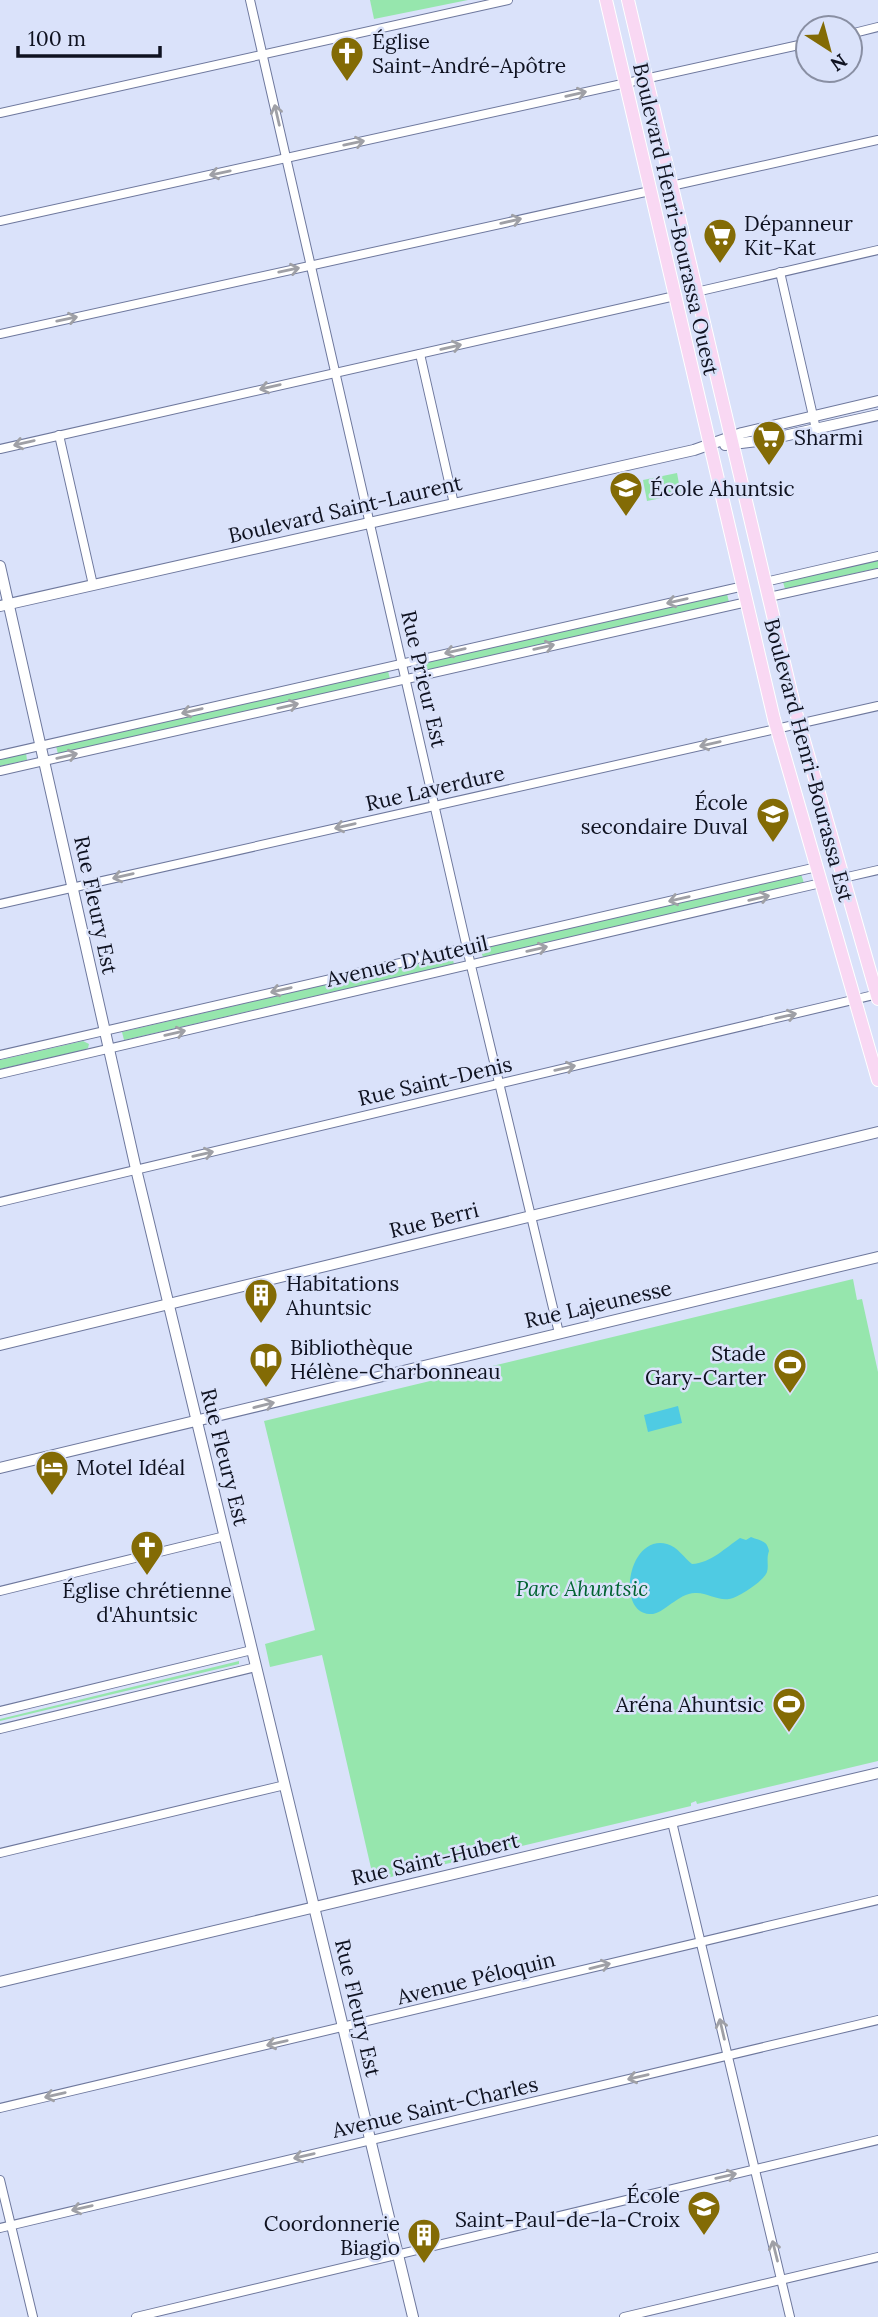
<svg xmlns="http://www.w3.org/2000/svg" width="878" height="2317" viewBox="0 0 878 2317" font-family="Lora,serif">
	<rect width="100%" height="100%" fill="#dae2fa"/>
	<g fill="#96e6ad">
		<path d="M370,0H468L374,19Z"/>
		<path d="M677,473L681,494L647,501L643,480Z"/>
		<path d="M878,560V568L785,589L783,582Z"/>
		<path d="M727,594L729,602L417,672L416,664Z"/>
		<path d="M388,671L390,679L58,754L56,746Z"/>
		<path d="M26,753L27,760L0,766V759Z"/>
		<path d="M801,874L804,883L483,957L480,949Z"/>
		<path d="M448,956H452L454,964L124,1040L122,1032Z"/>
		<path d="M83,1041L89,1044L88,1048L84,1050L0,1069V1060Z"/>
		<path d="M853,1279L857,1300L862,1299L878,1372V1761L697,1804L696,1801L691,1803V1806L374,1881L322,1655L270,1667L265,1644L315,1630L264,1421Z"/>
		<path d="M239,1661V1664L0,1721V1719Z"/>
	</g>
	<g fill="#4fcbe3">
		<path d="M678,1406L682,1423L648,1432L644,1415Z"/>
		<path d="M751,1537C760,1541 767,1540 769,1551C766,1559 769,1565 767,1572C764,1581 738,1598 729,1599C719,1601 707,1593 697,1593C679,1591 663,1616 649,1614C616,1612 628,1534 667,1544C678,1547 684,1558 692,1564C711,1563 725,1548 740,1538L746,1540Z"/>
	</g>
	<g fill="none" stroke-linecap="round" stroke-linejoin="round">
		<defs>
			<g id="street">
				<path d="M250,0L472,970L559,1333"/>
				<path d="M850,34L878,27"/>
				<path d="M0,113L508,0"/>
				<path d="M671,186L878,140"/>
				<path d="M0,221L808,43"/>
				<path d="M780,272L816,429"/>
				<path d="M696,292L878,250"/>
				<path d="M0,334L650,191"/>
				<path d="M420,354L454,504"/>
				<path d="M59,435L93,585"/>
				<path d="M0,449L675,296"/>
				<path d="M765,582L878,556"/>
				<path d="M769,597L878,573"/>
				<path d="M0,755L744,586"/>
				<path d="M0,771L747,602"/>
				<path d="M843,878L878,870"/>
				<path d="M0,904L878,706"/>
				<path d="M0,1055L817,867"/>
				<path d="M0,1074L821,883"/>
				<path d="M0,1202L878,994"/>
				<path d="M0,1591L225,1536"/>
				<path d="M0,1711L252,1650"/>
				<path d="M0,1729L256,1667"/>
				<path d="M672,1822L790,2317"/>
				<path d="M0,1853L285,1785"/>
				<path d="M0,2108L878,1900"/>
				<path d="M0,2180L33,2317"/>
				<path d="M0,2228L878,2020"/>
				<path d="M136,2317L878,2140"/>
				<path d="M624,2317L878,2257"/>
			</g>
			<g id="secondary">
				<path d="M725,445L766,440L878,415"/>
				<path d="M0,566L136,1169L413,2317"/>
				<path d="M0,606L694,450L742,433L878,401"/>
				<path d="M0,1345L878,1132"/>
				<path d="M0,1468L878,1257"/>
				<path d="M0,1982L878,1773"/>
			</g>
			<g id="primary">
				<path d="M606,0L774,719L878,1080"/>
				<path d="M628,0L795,709L878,999"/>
			</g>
		</defs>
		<use href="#street" stroke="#6e789d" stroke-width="10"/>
		<use href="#secondary" stroke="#6e789d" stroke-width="12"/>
		<use href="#primary" stroke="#fff" stroke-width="14"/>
		<use href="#street" stroke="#fff" stroke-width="8"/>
		<use href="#secondary" stroke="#fff" stroke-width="10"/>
		<use href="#primary" stroke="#f9d8f3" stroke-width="12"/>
	</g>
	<defs><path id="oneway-shaft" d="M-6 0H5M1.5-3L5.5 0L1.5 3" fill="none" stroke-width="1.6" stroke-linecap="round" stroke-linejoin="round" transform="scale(1.75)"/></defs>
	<g stroke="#9fa0a6">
		<use href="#oneway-shaft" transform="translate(576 94) rotate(-13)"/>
		<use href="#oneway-shaft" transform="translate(277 115) rotate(-103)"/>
		<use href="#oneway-shaft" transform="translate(354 143) rotate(-12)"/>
		<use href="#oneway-shaft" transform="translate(220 173) rotate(168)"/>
		<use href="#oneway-shaft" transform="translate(511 221) rotate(-13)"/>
		<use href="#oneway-shaft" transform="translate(289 270) rotate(-12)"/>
		<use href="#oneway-shaft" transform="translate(67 319) rotate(-12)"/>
		<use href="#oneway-shaft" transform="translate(451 347) rotate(-13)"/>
		<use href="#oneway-shaft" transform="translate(270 387) rotate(167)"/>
		<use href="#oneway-shaft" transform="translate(24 443) rotate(167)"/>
		<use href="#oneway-shaft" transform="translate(677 601) rotate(167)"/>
		<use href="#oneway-shaft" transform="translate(544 647) rotate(-13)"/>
		<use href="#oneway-shaft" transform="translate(455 651) rotate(167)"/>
		<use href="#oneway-shaft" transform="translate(288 706) rotate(-13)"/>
		<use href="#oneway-shaft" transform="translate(192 711) rotate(167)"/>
		<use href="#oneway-shaft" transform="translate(710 744) rotate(167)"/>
		<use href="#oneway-shaft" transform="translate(67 756) rotate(-13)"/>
		<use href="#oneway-shaft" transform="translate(345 826) rotate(167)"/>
		<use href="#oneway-shaft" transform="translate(123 876) rotate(167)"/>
		<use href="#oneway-shaft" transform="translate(759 898) rotate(-13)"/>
		<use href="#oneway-shaft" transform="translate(679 899) rotate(167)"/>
		<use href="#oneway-shaft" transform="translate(537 949) rotate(-13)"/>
		<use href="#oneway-shaft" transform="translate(281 990) rotate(167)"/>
		<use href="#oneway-shaft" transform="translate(786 1016) rotate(-13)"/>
		<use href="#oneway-shaft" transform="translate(175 1033) rotate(-13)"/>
		<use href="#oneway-shaft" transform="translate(565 1068) rotate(-13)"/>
		<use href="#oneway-shaft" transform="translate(203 1154) rotate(-13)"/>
		<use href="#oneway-shaft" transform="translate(264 1405) rotate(-14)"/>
		<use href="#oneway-shaft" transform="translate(600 1966) rotate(-14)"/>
		<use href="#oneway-shaft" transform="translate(722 2029) rotate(-103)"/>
		<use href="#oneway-shaft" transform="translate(277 2043) rotate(167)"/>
		<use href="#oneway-shaft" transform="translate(638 2077) rotate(167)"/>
		<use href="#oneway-shaft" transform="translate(55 2095) rotate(167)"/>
		<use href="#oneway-shaft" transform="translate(304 2156) rotate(167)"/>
		<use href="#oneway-shaft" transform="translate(726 2176) rotate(-13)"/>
		<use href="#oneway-shaft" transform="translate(82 2208) rotate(167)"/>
		<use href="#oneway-shaft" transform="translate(775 2251) rotate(-104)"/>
	</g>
	<defs>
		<symbol id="church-pin" viewBox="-11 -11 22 30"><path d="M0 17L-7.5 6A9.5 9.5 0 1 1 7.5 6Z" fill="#836b05" stroke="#dae2fa"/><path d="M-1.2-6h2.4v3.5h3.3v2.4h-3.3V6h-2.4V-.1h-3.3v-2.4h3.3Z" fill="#fff"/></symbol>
		<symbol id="supermarket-pin" viewBox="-11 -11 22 30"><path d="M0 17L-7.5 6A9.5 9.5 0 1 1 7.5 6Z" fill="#836b05" stroke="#dae2fa"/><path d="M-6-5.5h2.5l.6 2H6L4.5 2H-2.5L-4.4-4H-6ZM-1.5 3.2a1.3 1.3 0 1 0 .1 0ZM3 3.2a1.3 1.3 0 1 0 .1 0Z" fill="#fff"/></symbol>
		<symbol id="school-pin" viewBox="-11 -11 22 30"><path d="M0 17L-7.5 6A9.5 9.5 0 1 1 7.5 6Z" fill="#836b05" stroke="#dae2fa"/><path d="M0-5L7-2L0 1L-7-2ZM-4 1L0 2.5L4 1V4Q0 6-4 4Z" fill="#fff"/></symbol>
		<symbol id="building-pin" viewBox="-11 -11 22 30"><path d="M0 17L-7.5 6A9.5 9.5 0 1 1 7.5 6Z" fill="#836b05" stroke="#dae2fa"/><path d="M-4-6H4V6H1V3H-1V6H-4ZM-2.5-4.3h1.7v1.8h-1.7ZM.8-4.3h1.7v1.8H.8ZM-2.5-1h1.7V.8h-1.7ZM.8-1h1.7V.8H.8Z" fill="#fff"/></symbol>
		<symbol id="library-pin" viewBox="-11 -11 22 30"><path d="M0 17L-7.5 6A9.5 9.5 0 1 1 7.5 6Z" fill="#836b05" stroke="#dae2fa"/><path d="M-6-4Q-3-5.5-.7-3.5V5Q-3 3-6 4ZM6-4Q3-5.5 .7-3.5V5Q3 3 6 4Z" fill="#fff"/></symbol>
		<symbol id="stadium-pin" viewBox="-11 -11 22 30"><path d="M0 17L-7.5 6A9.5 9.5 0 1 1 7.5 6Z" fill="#836b05" stroke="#dae2fa"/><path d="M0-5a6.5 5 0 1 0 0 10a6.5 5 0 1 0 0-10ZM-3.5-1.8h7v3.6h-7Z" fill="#fff"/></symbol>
		<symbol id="hotel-pin" viewBox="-11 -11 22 30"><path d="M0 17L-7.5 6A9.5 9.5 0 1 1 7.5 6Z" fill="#836b05" stroke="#dae2fa"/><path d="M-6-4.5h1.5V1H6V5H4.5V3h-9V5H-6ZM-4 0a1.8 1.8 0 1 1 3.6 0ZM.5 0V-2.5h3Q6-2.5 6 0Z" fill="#fff"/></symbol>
	</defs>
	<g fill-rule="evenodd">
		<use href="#church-pin" x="328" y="34" width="38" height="52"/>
		<use href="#supermarket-pin" x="701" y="216" width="38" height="52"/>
		<use href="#supermarket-pin" x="750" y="418" width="38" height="52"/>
		<use href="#school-pin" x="607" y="469" width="38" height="52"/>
		<use href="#school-pin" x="754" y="795" width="38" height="52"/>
		<use href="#building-pin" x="242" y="1276" width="38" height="52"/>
		<use href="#library-pin" x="247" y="1340" width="38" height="52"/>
		<use href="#stadium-pin" x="771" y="1346" width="38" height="52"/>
		<use href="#hotel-pin" x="33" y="1448" width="38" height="52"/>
		<use href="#church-pin" x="128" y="1528" width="38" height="52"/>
		<use href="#stadium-pin" x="770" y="1685" width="38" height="52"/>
		<use href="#school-pin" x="685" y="2188" width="38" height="52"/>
		<use href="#building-pin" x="405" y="2216" width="38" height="52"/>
	</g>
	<g text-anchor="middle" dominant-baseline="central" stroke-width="5" stroke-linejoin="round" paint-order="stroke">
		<g font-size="21" fill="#0f1220" stroke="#dae2fa" text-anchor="start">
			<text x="372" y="41">Église<tspan x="372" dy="24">Saint-André-Apôtre</tspan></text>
			<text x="744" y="223">Dépanneur<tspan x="744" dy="24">Kit-Kat</tspan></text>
			<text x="794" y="437">Sharmi</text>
			<text x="650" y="488">École Ahuntsic</text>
			<text x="748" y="802" text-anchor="end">École<tspan x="748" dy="24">secondaire Duval</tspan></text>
			<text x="286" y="1283">Habitations<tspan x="286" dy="24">Ahuntsic</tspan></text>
			<text x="290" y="1347">Bibliothèque<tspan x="290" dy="24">Hélène-Charbonneau</tspan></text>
			<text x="766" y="1353" text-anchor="end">Stade<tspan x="766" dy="24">Gary-Carter</tspan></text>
			<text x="76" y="1467">Motel Idéal</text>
			<text x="147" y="1590" text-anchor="middle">Église chrétienne<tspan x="147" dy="24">d'Ahuntsic</tspan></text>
			<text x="764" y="1704" text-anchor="end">Aréna Ahuntsic</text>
			<text x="680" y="2195" text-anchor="end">École<tspan x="680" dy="24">Saint-Paul-de-la-Croix</tspan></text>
			<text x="400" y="2223" text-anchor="end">Coordonnerie<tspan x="400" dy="24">Biagio</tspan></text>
		</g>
		<g font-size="21" fill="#0f1220" stroke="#dae2fa">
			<text transform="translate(676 219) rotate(77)">Boulevard Henri-Bourassa Ouest</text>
			<text transform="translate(345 509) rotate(-13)">Boulevard Saint-Laurent</text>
			<text transform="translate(424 679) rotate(77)">Rue Prieur Est</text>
			<text transform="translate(809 760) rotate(75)">Boulevard Henri-Bourassa Est</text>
			<text transform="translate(435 788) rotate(-13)">Rue Laverdure</text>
			<text transform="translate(96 905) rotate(78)">Rue Fleury Est</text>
			<text transform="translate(407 961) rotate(-13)">Avenue D'Auteuil</text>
			<text transform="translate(435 1081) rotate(-13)">Rue Saint-Denis</text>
			<text transform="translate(434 1220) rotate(-14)">Rue Berri</text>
			<text transform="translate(598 1304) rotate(-13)">Rue Lajeunesse</text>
			<text transform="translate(225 1457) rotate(76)">Rue Fleury Est</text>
			<text transform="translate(435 1859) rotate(-13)">Rue Saint-Hubert</text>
			<text transform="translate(476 1978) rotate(-14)">Avenue Péloquin</text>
			<text transform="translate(358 2008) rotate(77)">Rue Fleury Est</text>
			<text transform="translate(435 2107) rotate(-13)">Avenue Saint-Charles</text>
		</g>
		<g font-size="21" font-style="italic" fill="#006331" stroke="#dae2fa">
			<text x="582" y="1588">Parc Ahuntsic</text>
		</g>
	</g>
	<g transform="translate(829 49) rotate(144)"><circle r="33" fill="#dae2fa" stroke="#898fa3" stroke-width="2"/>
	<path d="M0-5L12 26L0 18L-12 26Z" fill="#836b05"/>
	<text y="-10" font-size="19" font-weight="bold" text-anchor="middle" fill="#0f1220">N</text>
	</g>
	<path d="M18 46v10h142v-10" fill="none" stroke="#0f1220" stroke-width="3.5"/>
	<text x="28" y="46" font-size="21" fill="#0f1220" stroke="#dae2fa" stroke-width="5" paint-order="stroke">100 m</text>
</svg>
